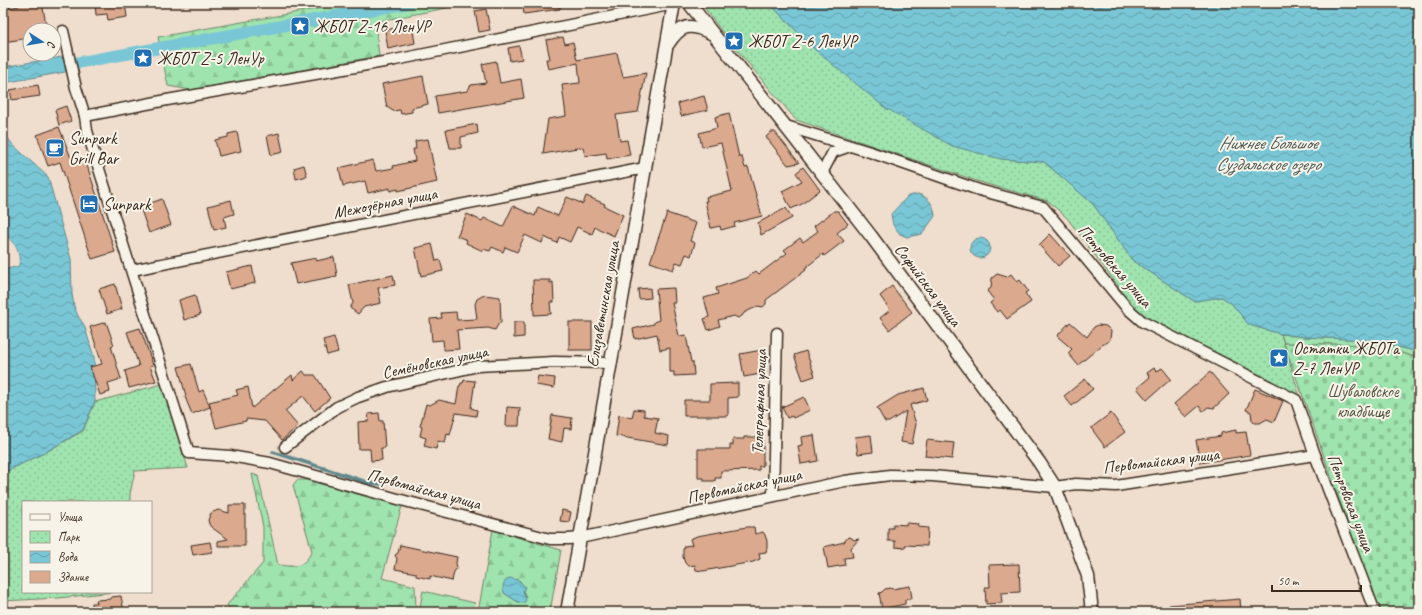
<svg xmlns="http://www.w3.org/2000/svg" width="1422" height="615" viewBox="0 0 1422 615" font-family="Caveat,sans-serif">
	<defs>
		<pattern id="forest-firs" width="22" height="20" patternUnits="userSpaceOnUse"><rect width="22" height="20" fill="#9fe3ae"/><path d="M5 1l3.5 6h-7zM16 11l3.5 6h-7z" fill="#8ac395"/></pattern>
		<pattern id="cemetery-stones" width="16" height="16" patternUnits="userSpaceOnUse"><rect width="16" height="16" fill="#9fe3ae"/><path d="M2 7V4a2 2 0 0 1 4 0v3zM10 15v-3a2 2 0 0 1 4 0v3z" fill="#8ac395"/></pattern>
		<pattern id="park-dots" width="8" height="8" patternUnits="userSpaceOnUse"><rect width="8" height="8" fill="#9fe3ae"/><path d="M2 2h.1M6 6h.1" fill="none" stroke="#8ac395" stroke-width="1.8" stroke-linecap="round"/></pattern>
		<pattern id="water-waves" width="16" height="10" patternUnits="userSpaceOnUse"><rect width="16" height="10" fill="#79c7d6"/><path d="M0 5q4-4 8 0t8 0" fill="none" stroke="#64a2ad"/></pattern>
	</defs>
	<rect width="100%" height="100%" fill="#efddcd"/>
	<filter id="ink" filterUnits="userSpaceOnUse"><feTurbulence type="fractalNoise" baseFrequency=".025" numOctaves="2"/><feDisplacementMap in="SourceGraphic" scale="8" xChannelSelector="R" yChannelSelector="G"/><feConvolveMatrix kernelMatrix="1 2 1 2 8 2 1 2 1" color-interpolation-filters="sRGB"/></filter>
	<g filter="url(#ink)">
		<g fill="url(#forest-firs)" stroke="#6d8666" fill-rule="evenodd">
			<path d="M349,3H472L375,22L379,56L191,90L168,86L158,37Z"/>
			<path d="M1281,334L1305,337L1369,340L1419,352V358L1371,345L1284,343Z"/>
			<path d="M252,474L258,476L278,565C297,567 303,568 312,551L293,485L297,480H306L402,506L382,578L415,586L416,610L415,612H233L227,605L263,563V527Z"/>
			<path d="M493,530L561,550L550,612H478ZM516,579L520,581L524,587L523,591L526,597L518,602L504,593Z"/>
		</g>
		<path fill="url(#cemetery-stones)" stroke="#6d8666" d="M1284,343L1371,345L1419,358V612H1379Z"/>
		<g fill="url(#park-dots)" stroke="#6d8666">
			<path d="M701,3H769L814,49L1001,159L1044,162L1093,204L1133,261L1194,301L1222,297L1232,304L1249,325L1281,334L1300,397L1149,320L1134,307L1067,218L1048,201L983,183L796,120L726,37Z"/>
			<path d="M162,384L188,468L135,471L130,494V502H23V592H114L58,598L3,601V473L44,453L83,431L95,402Z"/>
		</g>
		<path fill="#9fe3ae" stroke="#6d8666" d="M423,591L475,603L473,612H419Z"/>
		<g fill="url(#water-waves)" stroke="#60888c">
			<path d="M769,3H1419V352L1369,340L1305,337L1281,334L1249,325L1232,304L1222,297L1194,301L1133,261L1093,204L1044,162L1001,159L952,146L884,107L814,49Z"/>
			<path d="M62,57L65,72L3,83V67Z"/>
			<path d="M3,132L13,145L48,177L71,259L72,294L74,306L78,316L84,325L94,357L95,401L83,430L44,453L3,473V270L19,266C21,253 16,243 6,236L3,237Z"/>
			<path d="M918,194C929,197 934,205 935,216L922,234L907,237L900,234L893,225L891,214L908,196Z"/>
			<circle cx="980" cy="248" r="10"/>
			<path d="M509,578C517,579 520,581 525,587L523,591L526,600L524,603C518,604 510,596 504,593C502,586 503,582 509,578Z"/>
		</g>
		<g fill="none" stroke-linecap="round" stroke-linejoin="round">
			<path stroke="#60888c" stroke-width="3.5" d="M273,452L370,483L381,484"/>
			<path stroke="#79c7d6" stroke-width="12" d="M48,68L409,3"/>
		</g>
		<g fill="#dba98e" stroke="#3b2a1e">
			<path d="M19,3H42L46,24L41,25L42,30H30V38L3,42V9L19,6Z"/>
			<path d="M95,3H125L127,17L108,20L107,14L96,15Z"/>
			<path d="M522,3H560V9L524,14Z"/>
			<path d="M486,9L490,30L479,32L475,11Z"/>
			<path d="M412,25L415,43L388,49L385,30Z"/>
			<path d="M563,37L565,44L573,42L577,60L617,53L623,77L646,73L638,112L616,115L620,141L627,140L630,155L607,159L606,153L585,156L583,147L543,154L548,119L566,116L562,85L580,83L578,63L548,69L546,59H550L546,40Z"/>
			<path d="M519,46L522,59L510,61L508,48Z"/>
			<path d="M496,61L500,83L521,79L524,98L438,113L435,96L467,91L471,85L486,83L482,64Z"/>
			<path d="M423,76L428,104L412,108V112L401,114L400,110L393,111L387,107L382,84Z"/>
			<path d="M38,85L40,96L12,100L10,90Z"/>
			<path d="M704,96L708,110L681,116L678,103Z"/>
			<path d="M66,106L71,121L59,125L55,110Z"/>
			<path d="M729,113L739,157H742L745,168L748,167L762,216L734,223L735,226L721,230L720,226L711,228L705,201H707L706,197L732,191L721,143L702,147L699,133L717,128L715,117Z"/>
			<path d="M477,124L478,133L461,137V148H450L446,130Z"/>
			<path d="M59,127L73,163L85,159L115,252L92,259L60,162L48,166L37,135Z"/>
			<path d="M237,132L241,151L219,156L215,140L228,137V134Z"/>
			<path d="M771,132H775L799,163L788,165L766,137Z"/>
			<path d="M279,133L283,152L271,155L267,136Z"/>
			<path d="M428,139L437,182L398,191V189L390,191V188L368,193L365,181L343,186L339,168L373,160L376,171L394,168L393,166L415,161L413,149H416L415,141Z"/>
			<path d="M304,165L307,176L296,179L294,168Z"/>
			<path d="M803,167L820,190L802,204L791,209L782,191L802,181L796,173Z"/>
			<path d="M586,196L605,204L604,206L623,215L614,236L595,227L592,234L577,227L570,242L559,237L557,243L544,237L542,243L525,235L517,252L505,247L503,252L492,247L490,251L483,249V251L466,243L467,240L457,236L467,214L482,221L484,218L503,227L513,206L535,216L538,207L558,216L567,197L583,204Z"/>
			<path d="M162,199L171,225L149,233L140,207Z"/>
			<path d="M231,200L234,214L224,217L226,227L214,230L208,206Z"/>
			<path d="M786,208L792,218L761,235L758,223Z"/>
			<path d="M834,211H838L848,224L837,233L844,241L824,256L823,254L805,268L806,270L766,300V304L763,307L758,306L744,313L742,316L738,318L734,316L718,320L720,326L708,330L704,319L709,317L704,298L718,294L716,288L747,278L756,271L759,274L787,253L784,250L800,238L803,242L818,231L814,226Z"/>
			<path d="M667,213L696,223L690,241L695,243L691,256L686,254L682,264L676,262L673,270L650,262Z"/>
			<path d="M1050,234L1070,256L1058,266L1039,245Z"/>
			<path d="M432,244L436,261L440,260L443,271L421,276L415,248Z"/>
			<path d="M334,257L337,276L296,284L291,263L316,258V261Z"/>
			<path d="M252,266L255,283L230,289L226,272Z"/>
			<path d="M997,274L1007,277L1011,274L1017,282L1020,280L1028,291L1025,293L1031,302L1007,319L1000,310L997,312L990,303L994,300L987,291L991,288L992,278Z"/>
			<path d="M393,275L395,285L378,288L381,303L364,307L358,314L350,308L353,303L349,285Z"/>
			<path d="M533,280H550V283L553,282L554,302H550L551,314L534,315Z"/>
			<path d="M115,284L122,309L107,314L99,289Z"/>
			<path d="M892,286L912,312L889,330L880,318L890,310L880,296Z"/>
			<path d="M650,288L651,298L639,299L638,289Z"/>
			<path d="M674,288L675,303H672L679,336L686,335L691,362H693L694,375L674,376V372H670V348L660,350L657,334L635,339L633,329L654,324V322L659,320L656,289Z"/>
			<path d="M195,295L200,315L184,320L179,300Z"/>
			<path d="M484,295L500,297L501,323H499L495,330L488,328L457,330L459,349L444,350L443,340L432,341L430,319L442,318L441,313L456,312L457,320L477,319L475,304L477,299Z"/>
			<path d="M106,322L114,345L111,346L121,379L108,383L110,392L100,395L90,367L102,364L90,327Z"/>
			<path d="M514,322H524V337L514,338Z"/>
			<rect x="569" y="322" width="23" height="28"/>
			<path d="M1070,322L1087,337L1094,327L1098,325L1106,326L1111,331L1110,339L1108,342L1102,345L1078,365L1068,353L1072,349L1057,336Z"/>
			<path d="M140,328L153,365L150,366L156,381L129,388L125,371L139,366L127,332Z"/>
			<path d="M334,337L338,352L327,355L323,340Z"/>
			<path d="M762,350L766,373L744,377L740,354Z"/>
			<path d="M806,351L815,376L803,380L794,355Z"/>
			<path d="M191,364L199,392L203,390L210,407L192,414L185,397L186,396L178,367Z"/>
			<path d="M1154,368L1157,371L1162,368L1171,379L1147,400L1137,388L1150,377L1147,373Z"/>
			<path d="M303,371L306,375H315L330,398L315,411L303,396L285,411L298,426L282,440L265,421L246,419V421L216,428L209,402L238,395L236,390L248,387L252,408L292,375L293,380Z"/>
			<path d="M1210,372L1229,394L1214,408L1208,407L1203,411L1199,406L1186,417L1174,404Z"/>
			<path d="M538,376L555,378L554,388L536,385Z"/>
			<path d="M1085,379L1093,389L1072,406L1064,396Z"/>
			<path d="M464,380L475,381L471,408L477,410L476,416L456,413L450,435L447,434L445,443L438,441L436,449L424,446L426,438L420,436L422,427L420,426L426,404L430,405L439,400L456,404L459,386H460L461,383H463Z"/>
			<path d="M738,383V397L728,398V416H684V400H710V384Z"/>
			<path d="M924,388L927,400L910,405L916,424L912,444L901,442L906,411L889,422H885L877,408L898,395Z"/>
			<path d="M1255,389L1283,401L1274,422L1267,419L1260,423H1254L1252,420L1251,412L1246,410Z"/>
			<path d="M804,397L810,410L793,418L792,416L787,418L782,407Z"/>
			<path d="M507,407L520,408L519,426H506Z"/>
			<path d="M634,409L644,410V416L658,418L655,433L669,436L668,445L616,436L619,415L632,418Z"/>
			<path d="M379,413L380,421H383L385,448H381L382,460L371,461L370,449H359L358,422L369,421L368,414Z"/>
			<path d="M1111,413L1125,432L1105,447L1091,428Z"/>
			<path d="M552,415L572,418L571,429L564,428L562,442L548,439Z"/>
			<path d="M1236,430V433L1246,432L1250,455L1200,463L1196,440L1221,436V433Z"/>
			<path d="M814,435L818,461L801,464L798,446L802,445L801,437Z"/>
			<path d="M871,435L873,452L858,454L855,437Z"/>
			<path d="M744,437H763V466H759V470L721,471V478H715V481H704V478H698V449H730V445H733V439H744Z"/>
			<path d="M927,440L954,443L952,459L925,456Z"/>
			<path d="M229,505H245V546H218V541L228,539L211,527L209,524L208,520L211,513L218,510L229,513Z"/>
			<path d="M562,510L571,512L569,522L560,521Z"/>
			<path d="M906,523L919,524L918,527L928,528L927,546L905,545V548L895,547V541H888V528H893V524L906,525Z"/>
			<path d="M747,527H754L755,534L763,532L765,535L767,541V548L766,552L759,553L760,559L753,562L703,571L696,570L695,565L688,566L685,563L683,557V550L684,546L692,545L690,539L697,536Z"/>
			<path d="M848,537L852,538L854,540L859,539L851,548L853,557L844,558L845,565L828,568L824,547L844,542Z"/>
			<path d="M210,542L212,552L193,555L191,545Z"/>
			<path d="M400,545L457,557L456,563L457,568L454,572L452,581L430,576V579L416,576V573L395,569L397,559L395,555L398,553Z"/>
			<path d="M1019,564L1020,592L1001,593L1002,603L986,604L985,587H990L989,565Z"/>
			<path d="M910,586L912,598L905,600V604L882,609L879,593L882,592L885,589L891,588L892,589Z"/>
			<path d="M121,596L124,612H92V603H97L96,600L111,599V597Z"/>
			<path d="M1240,599L1241,611L1239,612H1170L1169,605Z"/>
		</g>
		<g fill="none" stroke-linecap="round" stroke-linejoin="round">
			<defs>
				<g id="minor">
					<path d="M63,31L76,88L85,116L87,131L189,453L230,456L270,463L405,501L550,539H569L580,538L845,481L890,475L932,476L1055,487L1076,484L1116,486L1315,455"/>
					<path d="M85,116L167,100L395,60L674,4"/>
					<path d="M786,126L870,152L979,190L1043,207L1127,308L1143,322L1296,400L1315,455L1375,612"/>
					<path d="M822,173L833,152L850,146"/>
					<path d="M132,270L645,168"/>
					<path d="M285,447L337,407L358,397L387,387L478,366L554,362L610,363"/>
					<path d="M773,496L777,333"/>
				</g>
				<g id="tertiary">
					<path d="M689,3L871,236L1039,462L1055,487L1088,576L1092,612"/>
					<path d="M668,44C681,24 690,23 711,33"/>
					<path d="M567,612L674,3"/>
				</g>
			</defs>
			<use href="#minor" stroke="#3b2a1e" stroke-width="13"/>
			<use href="#tertiary" stroke="#3b2a1e" stroke-width="15"/>
			<use href="#minor" stroke="#f7f3e8" stroke-width="10"/>
			<use href="#tertiary" stroke="#f7f3e8" stroke-width="12"/>
		</g>
	</g>
	<defs>
		<symbol id="sight-square" viewBox="-11 -11 22 22"><rect x="-9" y="-9" width="18" height="18" rx="4" fill="#1f6fb2" stroke="#f7f3e8"/><path d="M0-6L1.8-2.2L6-1.7L2.9 1.2L3.7 5.4L0 3.3L-3.7 5.4L-2.9 1.2L-6-1.7L-1.8-2.2Z" fill="#fff"/></symbol>
		<symbol id="cafe-square" viewBox="-11 -11 22 22"><rect x="-9" y="-9" width="18" height="18" rx="4" fill="#1f6fb2" stroke="#f7f3e8"/><path d="M-5.5-4.5H6V0H3Q3 3.5 0 3.5H-2.5Q-5.5 3.5-5.5 0ZM3-3.2v2h1.7v-2ZM-6 4.5H4V6H-6Z" fill="#fff"/></symbol>
		<symbol id="hotel-square" viewBox="-11 -11 22 22"><rect x="-9" y="-9" width="18" height="18" rx="4" fill="#1f6fb2" stroke="#f7f3e8"/><path d="M-6-4.5h1.5V1H6V5H4.5V3h-9V5H-6ZM-4 0a1.8 1.8 0 1 1 3.6 0ZM.5 0V-2.5h3Q6-2.5 6 0Z" fill="#fff"/></symbol>
	</defs>
	<g fill-rule="evenodd">
		<use href="#sight-square" x="289" y="15" width="22" height="22"/>
		<use href="#sight-square" x="723" y="30" width="22" height="22"/>
		<use href="#sight-square" x="132" y="47" width="22" height="22"/>
		<use href="#cafe-square" x="44" y="137" width="22" height="22"/>
		<use href="#hotel-square" x="78" y="193" width="22" height="22"/>
		<use href="#sight-square" x="1268" y="347" width="22" height="22"/>
	</g>
	<g text-anchor="middle" dominant-baseline="central" stroke-width="4" stroke-linejoin="round" paint-order="stroke">
		<g font-size="17" fill="#3b2a1e" stroke="#f7f3e8" text-anchor="start">
			<text x="314" y="26">ЖБОТ Z-16 ЛенУР</text>
			<text x="748" y="41">ЖБОТ Z-6 ЛенУР</text>
			<text x="157" y="58">ЖБОТ Z-5 ЛенУр</text>
			<text x="69" y="138">Sunpark<tspan x="69" dy="20">Grill Bar</tspan></text>
			<text x="103" y="204">Sunpark</text>
			<text x="1293" y="348">Остатки ЖБОТа<tspan x="1293" dy="20">Z-7 ЛенУР</tspan></text>
		</g>
		<g font-size="17" fill="#3b2a1e" stroke="#f7f3e8">
			<text transform="translate(385 203) rotate(-11)">Межозёрная улица</text>
			<text transform="translate(1115 266) rotate(49)">Петровская улица</text>
			<text transform="translate(928 285) rotate(53)">Софийская улица</text>
			<text transform="translate(603 304) rotate(-80)">Елизаветинская улица</text>
			<text transform="translate(435 362) rotate(-12)">Семёновская улица</text>
			<text transform="translate(759 402) rotate(-88)">Телеграфная улица</text>
			<text transform="translate(1161 461) rotate(-7)">Первомайская улица</text>
			<text transform="translate(744 486) rotate(-12)">Первомайская улица</text>
			<text transform="translate(424 489) rotate(15)">Первомайская улица</text>
			<text transform="translate(1351 503) rotate(69)">Петровская улица</text>
		</g>
		<g font-size="17" fill="#545842" stroke="#f7f3e8">
			<text x="1363" y="391">Шуваловское<tspan x="1363" dy="20">кладбище</tspan></text>
		</g>
		<g font-size="18" font-style="italic" fill="#4e5955" stroke="#f7f3e8">
			<text x="1268" y="143">Нижнее Большое<tspan x="1268" dy="21">Суздальское озеро</tspan></text>
		</g>
	</g>
	<rect width="1422" height="615" fill="none" stroke="#f7f3e8" stroke-width="16"/>
	<rect x="8" y="8" width="1406" height="599" fill="none" stroke="#3b2a1e" stroke-width="1.5" filter="url(#ink)"/>
	<rect x="22" y="501" width="130" height="92" fill="#f7f3e8" stroke="#aca397"/>
	<rect x="30" y="514" width="20" height="6" fill="#f7f3e8" stroke="#aca397"/>
	<text x="58" y="521" font-size="12" fill="#3b2a1e">Улица</text>
	<rect x="30" y="531" width="20" height="12" fill="url(#park-dots)" stroke="#aca397"/>
	<text x="58" y="541" font-size="12" fill="#3b2a1e">Парк</text>
	<rect x="30" y="551" width="20" height="12" fill="url(#water-waves)" stroke="#aca397"/>
	<text x="58" y="561" font-size="12" fill="#3b2a1e">Вода</text>
	<rect x="30" y="571" width="20" height="12" fill="#dba98e" stroke="#aca397"/>
	<text x="58" y="581" font-size="12" fill="#3b2a1e">Здание</text>
	<g transform="translate(42 42) rotate(102)"><circle r="19" fill="#f7f3e8" stroke="#aca397"/>
	<path d="M0-3L7 15L0 10L-7 15Z" fill="#1f6fb2"/>
	<text y="-6" font-size="11" font-weight="bold" text-anchor="middle" fill="#3b2a1e">С</text>
	</g>
	<path d="M1272 585v6h89v-6" fill="none" stroke="#3b2a1e" stroke-width="2"/>
	<text x="1278" y="585" font-size="12" fill="#3b2a1e" stroke="#f7f3e8" stroke-width="3" paint-order="stroke">50 m</text>
</svg>
